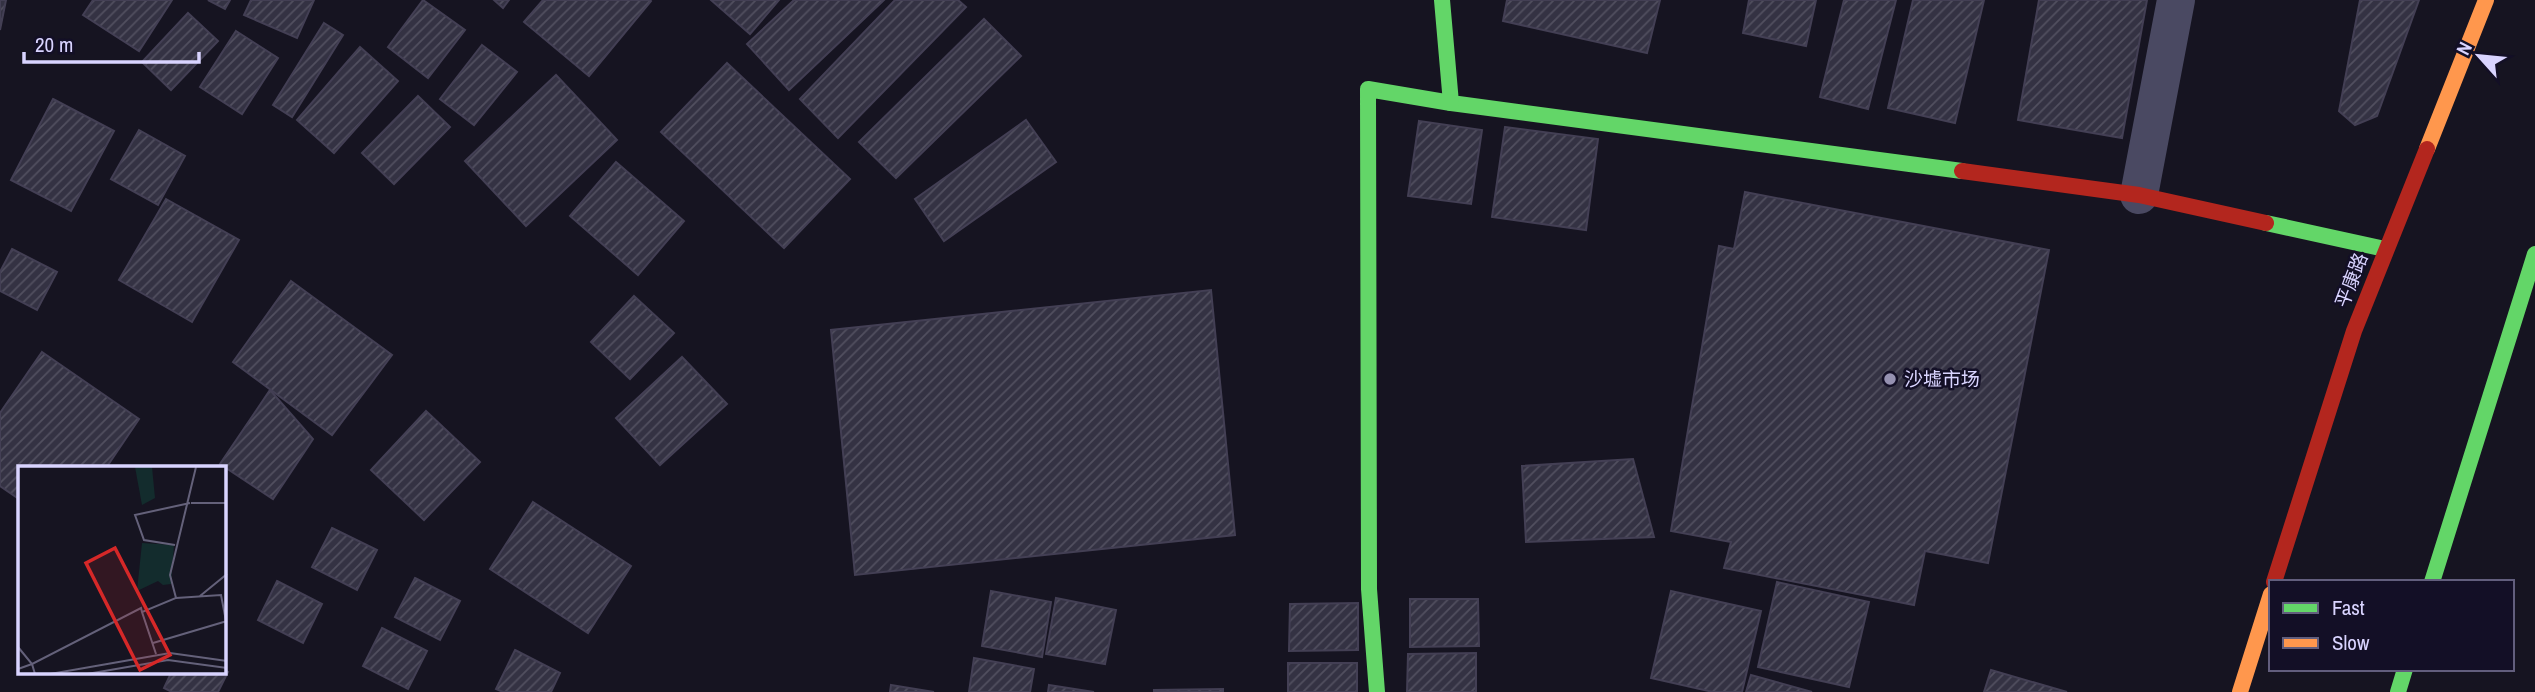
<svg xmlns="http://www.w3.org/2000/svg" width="2535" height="692" viewBox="0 0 2535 692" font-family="'Archivo Narrow','Noto Sans SC',sans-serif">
	<defs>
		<pattern id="building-hatch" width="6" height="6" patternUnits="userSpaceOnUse" patternTransform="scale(1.75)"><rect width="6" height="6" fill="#343243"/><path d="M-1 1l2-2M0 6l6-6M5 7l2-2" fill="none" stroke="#514f5f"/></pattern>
	</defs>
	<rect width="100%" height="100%" fill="#161421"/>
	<g fill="url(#building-hatch)" stroke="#433f54" stroke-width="2">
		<path d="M0,0H6L0,30Z"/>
		<path d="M93,0H172L139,51L83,15Z"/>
		<path d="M208,0H230L225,9Z"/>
		<path d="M251,0H314L297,38L244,15Z"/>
		<path d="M423,0L465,30L428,78L388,47Z"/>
		<path d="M494,0H509L503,8Z"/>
		<path d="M543,0H650L651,1L589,76L524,22Z"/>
		<path d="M711,0H779L750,34Z"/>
		<path d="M794,0H884L789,90L747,44Z"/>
		<path d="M895,0H958L966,7L838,138L800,99Z"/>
		<path d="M1507,0H1660L1647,53L1503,21Z"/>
		<path d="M1749,0H1816L1806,46L1743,33Z"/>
		<path d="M1844,0H1896L1868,109L1820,97Z"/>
		<path d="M1913,0H1984L1955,123L1888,108Z"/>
		<path d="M2039,0H2147L2122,138L2018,120Z"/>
		<path d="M2360,0H2419L2377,116L2355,125L2339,111Z"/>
		<path d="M188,13L218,41L171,90L142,62Z"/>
		<path d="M984,19L1021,56L896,178L859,142Z"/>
		<path d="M324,23L343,35L292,117L273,105Z"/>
		<path d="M236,31L278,58L242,114L200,87Z"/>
		<path d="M482,45L517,72L474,125L440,99Z"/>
		<path d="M360,47L398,81L334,153L297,120Z"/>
		<path d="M727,63L850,179L784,248L661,132Z"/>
		<path d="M556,75L617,140L526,226L465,161Z"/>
		<path d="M418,96L450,127L394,184L362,153Z"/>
		<path d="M53,99L114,131L71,211L11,180Z"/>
		<path d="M1026,120L1056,162L944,241L915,199Z"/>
		<path d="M1419,121L1482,130L1471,204L1408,196Z"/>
		<path d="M1505,127L1598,139L1586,230L1492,217Z"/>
		<path d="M139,130L185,156L158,205L111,179Z"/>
		<path d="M616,162L684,221L638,275L570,216Z"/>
		<path d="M1745,192L2049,250L1988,563L1925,551L1914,605L1724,568L1731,542L1671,531L1719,246L1734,249Z"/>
		<path d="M166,199L239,240L192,322L119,280Z"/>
		<path d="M12,249L57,272L37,310L0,291V272Z"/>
		<path d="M291,281L392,355L332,435L233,362Z"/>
		<path d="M1211,290L1235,535L855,575L831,330Z"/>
		<path d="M634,296L674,333L630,379L591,342Z"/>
		<path d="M42,352L139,419L106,468H19V499L0,486V413Z"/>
		<path d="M682,357L727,404L660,465L616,418Z"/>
		<path d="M270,390L313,439L273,499L220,464Z"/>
		<path d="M426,411L480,462L424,520L371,470Z"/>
		<path d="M1633,459L1654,537L1526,542L1522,466Z"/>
		<path d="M533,502L631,566L588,633L490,569Z"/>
		<path d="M332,528L377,550L357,590L312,567Z"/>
		<path d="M415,578L460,601L440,640L395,617Z"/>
		<path d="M277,581L322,604L303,643L258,620Z"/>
		<path d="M1777,582L1869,602L1849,687L1758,667Z"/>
		<path d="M991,591L1051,602L1042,657L982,646Z"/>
		<path d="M1671,591L1761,611L1742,692H1713L1651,678Z"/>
		<path d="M1056,598L1116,610L1105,664L1046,654Z"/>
		<path d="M1410,599H1478L1479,646L1410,647Z"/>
		<path d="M1358,603V650L1289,651L1290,604Z"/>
		<path d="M382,628L427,651L408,689L363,666Z"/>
		<path d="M515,650L560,673L551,692H503L496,689Z"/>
		<path d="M1476,653V692H1407L1408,654Z"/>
		<path d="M974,658L1034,669L1030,692H969Z"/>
		<rect x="1288" y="663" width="69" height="29"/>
		<path d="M224,670L228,672L218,692H172L164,688L171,673H224Z"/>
		<path d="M1991,670L2067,692H1984Z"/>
		<path d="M1751,675L1812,692H1746Z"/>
		<path d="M891,685L934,692H890Z"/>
		<path d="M1049,685L1094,692H1048Z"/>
		<path d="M1223,689V692H1154V690Z"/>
	</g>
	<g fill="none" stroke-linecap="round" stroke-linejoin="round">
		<path stroke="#4a4962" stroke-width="38" d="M2139,195L2176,0"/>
		<g stroke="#63d668" stroke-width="16">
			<path d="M1442,0L1451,103L1962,171"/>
			<path d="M2266,223L2385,249"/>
			<path d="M2432,582L2535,254"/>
			<path d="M1377,692L1369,589L1368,89L1451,103"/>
			<path d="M2398,692L2405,669"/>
		</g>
		<g stroke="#ff974d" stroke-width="16">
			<path d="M2427,149L2486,0"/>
			<path d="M2240,692L2271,594"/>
		</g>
		<g stroke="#b3261e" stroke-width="16">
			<path d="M1962,171L2139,195L2266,223"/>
			<path d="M2274,582L2354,331L2427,149"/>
		</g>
	</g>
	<circle fill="#9591b1" stroke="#130f26" stroke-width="2.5" cx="1890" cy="379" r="7"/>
	<g text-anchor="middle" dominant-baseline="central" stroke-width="5" stroke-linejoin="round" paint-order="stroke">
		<g font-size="19" fill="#d9d4ff" stroke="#130f26">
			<text transform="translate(2351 280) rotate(-69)">平康路</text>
		</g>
		<g font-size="19" fill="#d9d4ff" stroke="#130f26" text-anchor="start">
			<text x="1904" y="379">沙墟市场</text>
		</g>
	</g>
	<g transform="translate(18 466)">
		<rect width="208" height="208" fill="#161421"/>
		<path d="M124,77L156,79L153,118L145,119L140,115L119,125Z" fill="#132c2d"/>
		<path d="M117,1H134L137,32L124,39Z" fill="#132c2d"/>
		<path fill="none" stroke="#64617a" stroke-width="2" d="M173,37H209M157,79L126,74L117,49L172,37M182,130L209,108M158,132L203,129L208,155M135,177L209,155M0,181L14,198L0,203M138,188L124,146L158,132L152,109L178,1M17,208L14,198L123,142L124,146M32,208L152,187L209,195M69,208L150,194L209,202"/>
		<path fill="#d62828" fill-opacity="0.15" stroke="#d62828" stroke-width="3.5" d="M97,82L152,189L122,204L68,97Z"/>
		<rect width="208" height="208" fill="none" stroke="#d9d4ff" stroke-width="3.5"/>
	</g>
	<rect x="2269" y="580" width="245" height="91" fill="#130f26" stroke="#625e7d" stroke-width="2"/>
	<rect x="2283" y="603" width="35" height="10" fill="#63d668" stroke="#625e7d" stroke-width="2"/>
	<text x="2332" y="615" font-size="21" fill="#d9d4ff">Fast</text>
	<rect x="2283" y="638" width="35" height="10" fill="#ff974d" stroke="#625e7d" stroke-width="2"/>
	<text x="2332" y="650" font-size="21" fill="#d9d4ff">Slow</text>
	<g transform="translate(2479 56) rotate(297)" stroke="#130f26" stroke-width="5" paint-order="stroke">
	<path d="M0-5L12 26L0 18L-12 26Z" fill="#d9d4ff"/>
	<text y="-10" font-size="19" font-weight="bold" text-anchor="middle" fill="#d9d4ff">N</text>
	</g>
	<path d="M24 52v10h175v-10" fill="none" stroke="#d9d4ff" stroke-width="3.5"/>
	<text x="35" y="52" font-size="21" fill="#d9d4ff" stroke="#130f26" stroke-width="5" paint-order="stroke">20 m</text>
</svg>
